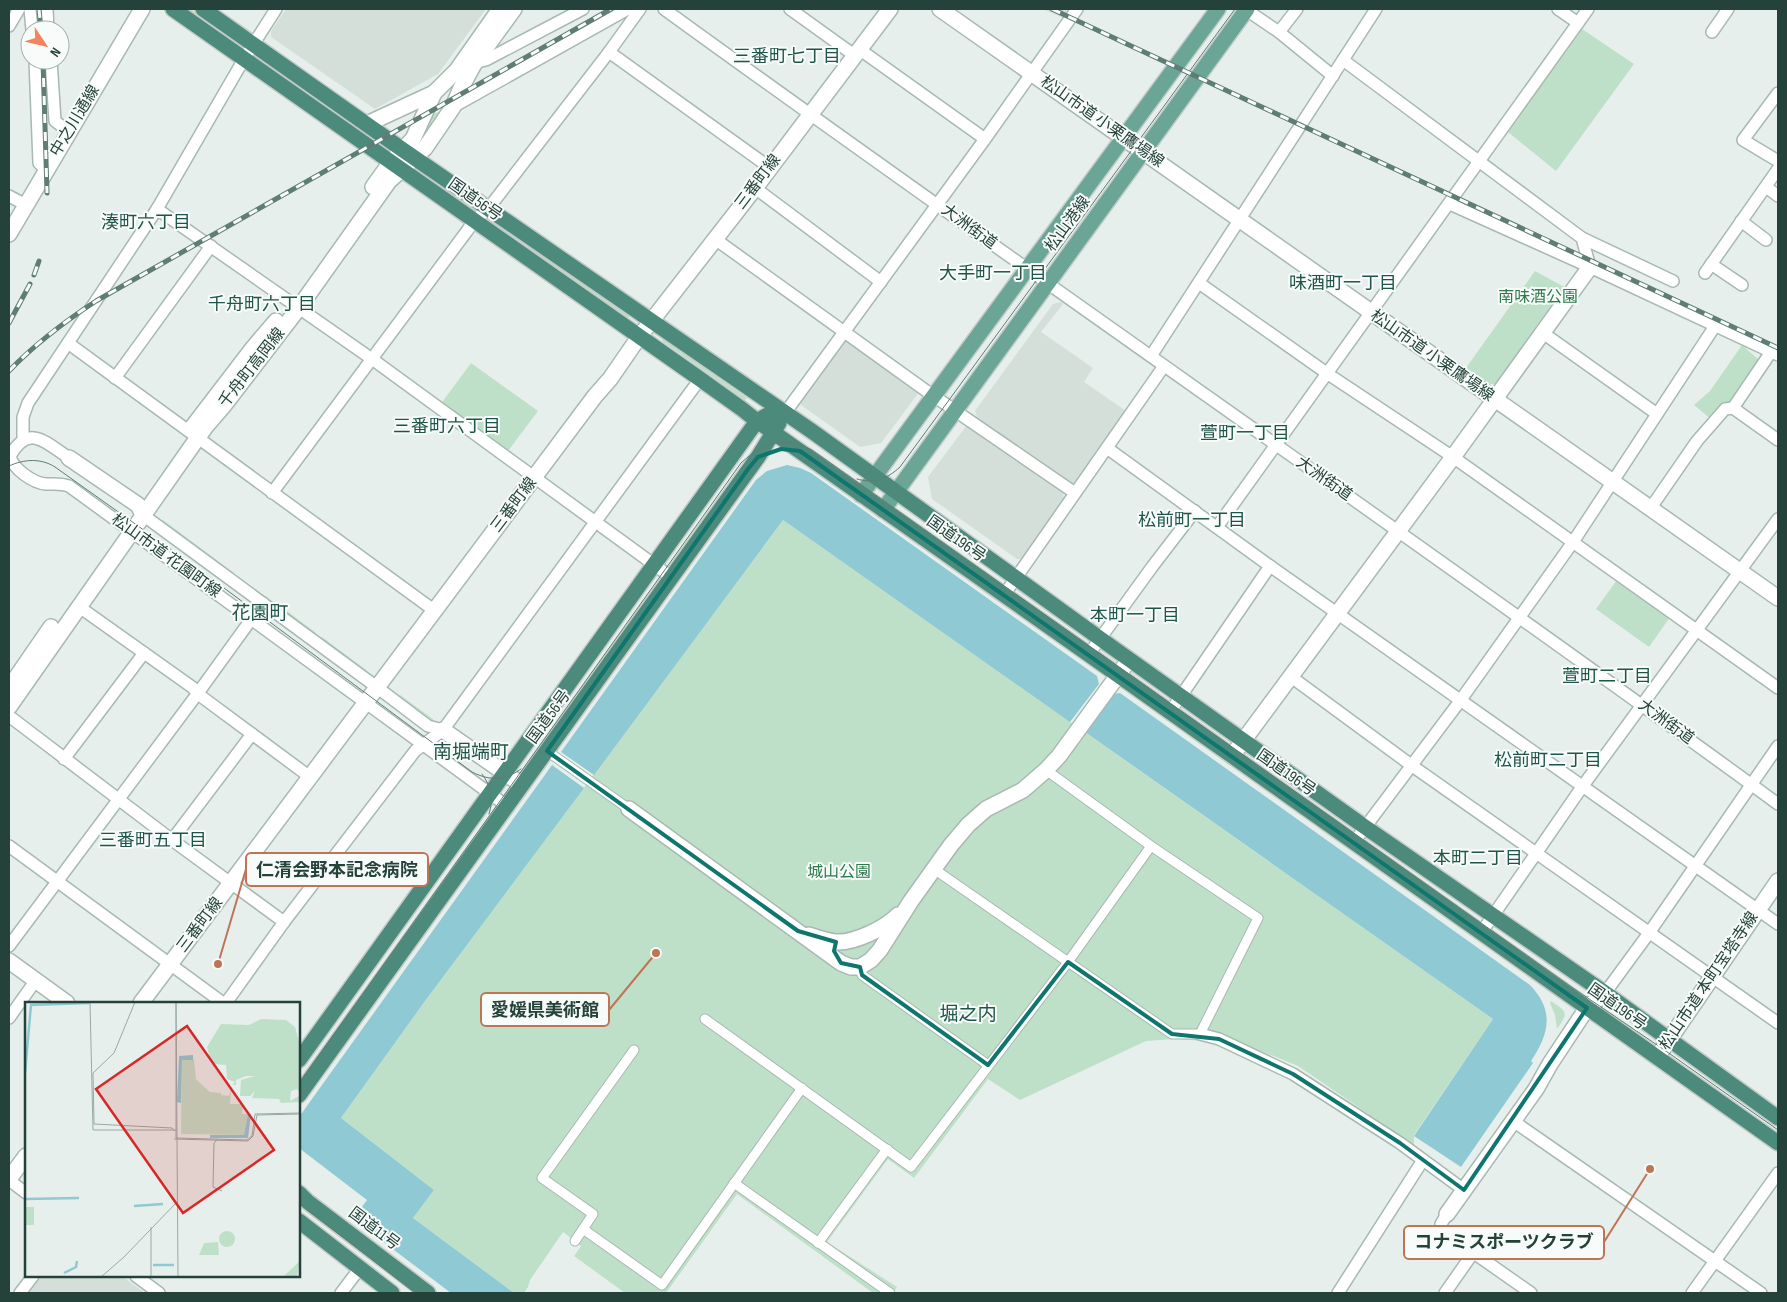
<svg xmlns="http://www.w3.org/2000/svg" width="1787" height="1302" viewBox="0 0 1787 1302" font-family="'Sofia Sans Condensed','Noto Sans JP',sans-serif">
	<rect width="100%" height="100%" fill="#e6efeb"/>
	<g fill="#d4dfda">
		<path d="M286,9H486L438,74L375,109L271,37V31Z"/>
		<path d="M1042,9H1069L1063,18Z"/>
		<path d="M1061,302L1063,304L1041,332L1093,368L1084,382L1126,411L1075,484L1070,485L977,417L975,411L1053,304Z"/>
		<path d="M848,341L917,391V395L881,443L860,447L801,405L800,401L843,342Z"/>
		<path d="M967,425L1063,493L1064,499L1022,559H1017L932,499L928,477Z"/>
		<path d="M39,1276H122L145,1293H26Z"/>
	</g>
	<g fill="#bfe0c8">
		<path d="M187,9H191L245,47L243,49Z"/>
		<path d="M1582,29L1634,64L1556,171L1508,132Z"/>
		<path d="M280,73L364,131L363,133L279,75Z"/>
		<path d="M444,109L424,137L422,136L430,116Z"/>
		<path d="M529,246L630,316L628,318L528,248Z"/>
		<path d="M1535,271L1566,288L1497,384H1489L1466,368Z"/>
		<path d="M663,339L747,398L745,400L662,341Z"/>
		<path d="M1742,345L1760,361L1732,402L1711,419L1694,405L1710,391Z"/>
		<path d="M471,363L538,411L508,451H503L440,405Z"/>
		<path d="M163,520L234,573V574L233,575L161,522Z"/>
		<path d="M783,520L1493,1019L1414,1135V1145L1298,1066L1212,1031L1205,1041L1174,1039L1146,1041L1020,1100L988,1079L914,1178L888,1159L827,1242L897,1287L893,1293H873L737,1194L666,1293H625L574,1256L581,1246L563,1232L530,1280L528,1287L524,1293H514L413,1218L434,1190L341,1118L425,1001Z"/>
		<path d="M142,545L240,618L141,547Z"/>
		<path d="M1617,580L1670,617L1649,647L1596,609Z"/>
		<path d="M279,605L316,633V634L277,608Z"/>
		<path d="M260,632L349,697L347,698Z"/>
		<path d="M322,637L366,670V671L320,638Z"/>
		<path d="M400,695L433,719V720L432,721L398,697Z"/>
		<path d="M1551,1001C1567,1012 1569,1012 1557,1029L1555,1015L1550,1003Z"/>
	</g>
	<g fill="#8ec9d4">
		<path d="M787,465L800,468L811,473L1097,676L1099,684L1070,722L783,520L594,775L561,752L756,480L767,471Z"/>
		<path d="M1120,693L1530,985C1555,1011 1549,1034 1531,1061L1533,1063L1461,1167L1414,1136L1493,1019L1085,732L1113,694Z"/>
		<path d="M552,765L584,788L425,1001L341,1118L434,1190L413,1218L514,1293H451L353,1219L367,1200L299,1148V1117Z"/>
	</g>
	<g fill="none" stroke-linecap="round" stroke-linejoin="round">
		<defs>
			<g id="pedestrian">
				<path d="M547,751L629,809"/>
				<path d="M934,869L1172,1034H1200L1258,918L1151,846L1046,770"/>
				<path d="M860,967L862,975L988,1065"/>
				<path d="M705,1019L911,1167L1068,962L1151,846"/>
				<path d="M634,1050L542,1178L593,1214L583,1229L662,1285L802,1088"/>
				<path d="M734,1183L890,1293"/>
				<path d="M575,1241L583,1229"/>
				<path d="M818,1243L887,1149"/>
			</g>
			<g id="minor">
				<path d="M30,9L32,30"/>
				<path d="M47,9L48,30"/>
				<path d="M664,9C1033,277 1410,535 1778,804"/>
				<path d="M790,9L854,55"/>
				<path d="M1245,9L1279,32L1333,76"/>
				<path d="M1558,9L1578,23"/>
				<path d="M9,26L19,9"/>
				<path d="M1279,32L1297,9"/>
				<path d="M1712,32L1728,9"/>
				<path d="M859,49L985,139"/>
				<path d="M609,52L769,167"/>
				<path d="M35,60L39,163L46,170"/>
				<path d="M51,60L55,121L68,131"/>
				<path d="M1343,60L1582,238L1590,267"/>
				<path d="M473,63L486,60L583,9"/>
				<path d="M1778,93L1743,140L1778,161"/>
				<path d="M453,107L628,9"/>
				<path d="M1766,187L1778,196"/>
				<path d="M755,188L881,282"/>
				<path d="M9,196L26,205"/>
				<path d="M1450,204L1590,267L1778,355"/>
				<path d="M157,209L372,359L671,577"/>
				<path d="M1741,221L1766,240"/>
				<path d="M1582,238L1673,281"/>
				<path d="M715,239L925,390L1075,493"/>
				<path d="M1711,264L1742,285"/>
				<path d="M1705,273L1778,169"/>
				<path d="M1199,283L1328,374L1453,457L1778,688"/>
				<path d="M1543,333L1657,414"/>
				<path d="M68,343L435,611"/>
				<path d="M1771,352L1733,408L1778,440"/>
				<path d="M1151,356L1376,9"/>
				<path d="M115,378L211,246"/>
				<path d="M785,413L985,139L1077,9"/>
				<path d="M23,439V417L28,403L157,209L244,59L276,9"/>
				<path d="M1107,448L1270,566L1170,712"/>
				<path d="M69,458C45,442 29,423 10,456C13,469 33,483 46,484C55,484 61,483 69,486L507,806"/>
				<path d="M272,493L467,231L474,221L488,209L609,52L640,9"/>
				<path d="M1650,509L1697,441L1725,409L1733,408"/>
				<path d="M143,515L378,688L428,726L443,730"/>
				<path d="M1217,527L1588,9"/>
				<path d="M1270,566L1778,924"/>
				<path d="M1004,595L1164,366"/>
				<path d="M78,606L192,687L202,697L310,777"/>
				<path d="M1089,654L1152,567L1195,511"/>
				<path d="M1290,676L1411,765L1778,1023"/>
				<path d="M9,716L172,840L284,922"/>
				<path d="M64,759L144,653"/>
				<path d="M172,840L252,734"/>
				<path d="M1354,842L1460,701L1573,542L1715,326"/>
				<path d="M9,846L223,1003"/>
				<path d="M1481,933L1582,787L1778,519"/>
				<path d="M9,946L198,693L263,603"/>
				<path d="M1605,993L1649,933L1778,746"/>
				<path d="M226,1003L284,922L415,751L443,730L700,379"/>
				<path d="M9,1018L36,980"/>
				<path d="M1200,1034L1219,1039L1293,1074L1400,1143L1464,1190"/>
				<path d="M1513,1121L1761,1293"/>
				<path d="M9,1180L26,1193"/>
				<path d="M1447,1214L1441,1224L1444,1232L1531,1293"/>
				<path d="M136,1276L159,1293"/>
				<path d="M20,1293L33,1276"/>
				<path d="M341,1293L360,1268"/>
				<path d="M1338,1293L1423,1160"/>
				<path d="M1445,1293L1473,1253"/>
				<path d="M1692,1293L1778,1173"/>
			</g>
			<g id="tertiary">
				<path d="M940,9L1778,598"/>
				<path d="M367,124L434,93"/>
				<path d="M373,187L391,162L413,139L434,93L457,70L500,9"/>
				<path d="M9,234L142,9"/>
				<path d="M191,429L253,348L276,321"/>
				<path d="M69,458L138,505L143,515"/>
				<path d="M9,688L51,627"/>
				<path d="M9,707L206,426L225,404L298,309L389,181L425,148L453,107L461,88L474,64L514,9"/>
				<path d="M443,730L522,785"/>
				<path d="M1232,756L1453,457L1590,267"/>
				<path d="M629,809L841,963L851,967H860L871,960L880,950L911,901L951,845L968,825L986,809L1023,790L1046,770L1059,756L1129,660"/>
				<path d="M809,935C818,938 827,941 836,942C855,943 885,928 898,915"/>
				<path d="M9,961L67,1003"/>
				<path d="M141,1003L595,396L610,379L639,337L755,188L890,9"/>
				<path d="M1658,1056L1778,881"/>
				<path d="M9,1179L26,1156"/>
				<path d="M1447,1214L1536,1089L1550,1064L1587,1008L1605,993"/>
			</g>
			<g id="primary">
				<path d="M861,495L1218,9"/>
				<path d="M883,510L1247,9"/>
			</g>
			<g id="trunk">
				<path d="M173,9L700,379L742,409L757,421L1118,675L1778,1143"/>
				<path d="M203,9L403,150L813,432L1116,650L1365,827L1605,993L1778,1118"/>
				<path d="M299,1060L757,421L771,413H785"/>
				<path d="M299,1095L758,457L779,423"/>
				<path d="M299,1193L308,1202L428,1293"/>
				<path d="M299,1221L392,1293"/>
			</g>
		</defs>
		<use href="#pedestrian" stroke="#a8b8b2" stroke-width="11"/>
		<use href="#minor" stroke="#a8b8b2" stroke-width="14"/>
		<use href="#tertiary" stroke="#a8b8b2" stroke-width="18"/>
		<use href="#primary" stroke="#c2cac8" stroke-width="18"/>
		<use href="#trunk" stroke="#c2cac8" stroke-width="18"/>
		<use href="#pedestrian" stroke="#fff" stroke-width="9"/>
		<use href="#minor" stroke="#fff" stroke-width="11"/>
		<use href="#tertiary" stroke="#fff" stroke-width="15"/>
		<use href="#primary" stroke="#6aa596" stroke-width="15"/>
		<use href="#trunk" stroke="#4c8a7c" stroke-width="15"/>
		<g stroke="#5f7d75" stroke-width="1">
			<path d="M9,466C24,459 41,458 55,467L193,565L472,772C490,781 504,781 521,769"/>
			<path d="M857,479C874,484 887,479 900,467L1235,9"/>
			<path d="M482,774C491,786 494,799 489,814"/>
			<path d="M299,1083L741,463C764,442 783,436 812,450L1573,988L1663,1049L1778,1130"/>
			<path d="M299,1203L415,1293"/>
		</g>
		<defs>
			<g id="rail">
				<path d="M39,9L41,30"/>
				<path d="M1052,9L1778,348"/>
				<path d="M43,60L47,193"/>
				<path d="M34,275L39,261"/>
				<path d="M9,323L30,284"/>
				<path d="M9,371C35,344 64,322 96,301L611,9"/>
			</g>
		</defs>
		<use href="#rail" stroke="#5f7d75" stroke-width="5"/>
		<use href="#rail" stroke="#f7fbf9" stroke-width="3" stroke-dasharray="9" stroke-linecap="butt"/>
	</g>
	<path fill="none" stroke="#0f766e" stroke-width="4" stroke-linejoin="round" d="M781,449L800,451L1587,1008L1464,1190L1400,1143L1293,1074L1219,1039L1172,1034L1068,962L988,1065L862,975L860,967L841,963L834,951L836,942L798,931L547,751L748,469L758,457Z"/>
	<g text-anchor="middle" dominant-baseline="central" stroke-width="4" stroke-linejoin="round" paint-order="stroke">
		<g font-size="16" fill="#24423a" stroke="#f7fbf9">
			<text transform="translate(75 121) rotate(-59)">中之川通線</text>
			<text transform="translate(1102 122) rotate(35)">松山市道 小栗鷹場線</text>
			<text transform="translate(758 182) rotate(-53)">三番町線</text>
			<text transform="translate(475 200) rotate(35)">国道56号</text>
			<text transform="translate(1068 224) rotate(-54)">松山港線</text>
			<text transform="translate(969 227) rotate(36)">大洲街道</text>
			<text transform="translate(1432 356) rotate(35)">松山市道 小栗鷹場線</text>
			<text transform="translate(252 368) rotate(-52)">千舟町高岡線</text>
			<text transform="translate(1324 479) rotate(35)">大洲街道</text>
			<text transform="translate(514 505) rotate(-53)">三番町線</text>
			<text transform="translate(956 539) rotate(35)">国道196号</text>
			<text transform="translate(166 556) rotate(36)">松山市道 花園町線</text>
			<text transform="translate(549 717) rotate(-54)">国道56号</text>
			<text transform="translate(1666 722) rotate(36)">大洲街道</text>
			<text transform="translate(1286 773) rotate(35)">国道196号</text>
			<text transform="translate(200 925) rotate(-53)">三番町線</text>
			<text transform="translate(1709 981) rotate(-56)">松山市道 本町宝塔寺線</text>
			<text transform="translate(1617 1007) rotate(35)">国道196号</text>
			<text transform="translate(374 1229) rotate(37)">国道11号</text>
		</g>
		<g font-size="16" fill="#2d7a4b" stroke="#f7fbf9">
			<text x="1538" y="297">南味酒公園</text>
			<text x="839" y="872">城山公園</text>
		</g>
		<g font-size="18" fill="#1f5548" stroke="#f7fbf9">
			<text x="787" y="56">三番町七丁目</text>
			<text x="146" y="222">湊町六丁目</text>
			<text x="993" y="273">大手町一丁目</text>
			<text x="1343" y="283">味酒町一丁目</text>
			<text x="262" y="304">千舟町六丁目</text>
			<text x="447" y="426">三番町六丁目</text>
			<text x="1245" y="433">萱町一丁目</text>
			<text x="1192" y="520">松前町一丁目</text>
			<text x="1135" y="615">本町一丁目</text>
			<text x="1607" y="676">萱町二丁目</text>
			<text x="1548" y="760">松前町二丁目</text>
			<text x="153" y="840">三番町五丁目</text>
			<text x="1478" y="858">本町二丁目</text>
		</g>
		<g font-size="19" fill="#1f5548" stroke="#f7fbf9">
			<text x="260" y="613">花園町</text>
			<text x="471" y="752">南堀端町</text>
			<text x="968" y="1014">堀之内</text>
		</g>
	</g>
	<g transform="translate(25 1002)">
		<rect width="275" height="275" fill="#e6efeb"/>
		<path d="M236,17L261,18L270,25L275,42V91L272,87L266,89L265,99L274,94L275,100L256,101L254,97L227,96L230,89L225,94H215L216,78L230,74H221L211,78V83H207L210,80L202,77L201,63L189,62L185,56L182,45L196,22L224,23ZM169,57L171,77L175,81L185,90L196,91V93L204,94L206,87L205,102H218L217,112H223L219,133L156,132L157,58ZM0,205H9V223H0ZM194 237a8 8 0 1 1 16 0a8 8 0 1 1-16 0ZM193,240L194,253H174L179,241ZM275,259L272,275H258L261,272Z" fill="#bfe0c8"/>
		<path d="M168,53V58H157L156,101L152,100L154,54ZM223,112H226L223,136H185V133H219Z" fill="#8ec9d4"/>
		<path fill="none" stroke="#8ec9d4" stroke-width="2.5" d="M0,71L6,3L64,1M0,197L54,196M109,204L138,202M128,263H149M39,271L51,265L52,259"/>
		<path fill="none" stroke="#98aaa4" stroke-width="1" d="M65,0L68,128H151M110,0L89,51L68,71L69,122L147,126L150,129M151,0L153,275M151,0V136L222,138L227,134L230,112L275,111M149,137L223,139L228,134L232,113L275,112M192,138L189,141L188,185L197,189M76,275L99,255L151,201M126,275V225"/>
		<path fill="#d62828" fill-opacity="0.15" stroke="#d62828" stroke-width="2.5" d="M162,24L249,148L158,211L71,87Z"/>
		<rect width="275" height="275" fill="none" stroke="#24423a" stroke-width="2.5"/>
	</g>
	<path fill="none" stroke="#c07456" stroke-width="2" d="M218 964L246 869M656 953L609 1010M1650 1169L1604 1242"/>
	<g fill="#c07456" stroke="#f7fbf9" stroke-width="2">
		<circle cx="218" cy="964" r="5"/>
		<circle cx="656" cy="953" r="5"/>
		<circle cx="1650" cy="1169" r="5"/>
	</g>
	<g fill="#f7fbf9" stroke="#c07456" stroke-width="2">
		<rect x="246" y="853" width="182" height="33" rx="5"/>
		<rect x="481" y="993" width="128" height="33" rx="5"/>
		<rect x="1404" y="1226" width="200" height="33" rx="5"/>
	</g>
	<g font-size="18" text-anchor="middle" font-weight="bold" fill="#24423a">
		<text x="337" y="876">仁清会野本記念病院</text>
		<text x="545" y="1016">愛媛県美術館</text>
		<text x="1504" y="1248">コナミスポーツクラブ</text>
	</g>
	<rect width="1787" height="1302" fill="none" stroke="#24423a" stroke-width="20"/>
	<g transform="translate(45 45) rotate(125)"><circle r="24" fill="#f7fbf9" stroke="#a3b1ad"/>
	<path d="M0-4L9 19L0 12L-9 19Z" fill="#f4845f"/>
	<text y="-8" font-size="14" font-weight="bold" text-anchor="middle" fill="#24423a">N</text>
	</g>
</svg>
